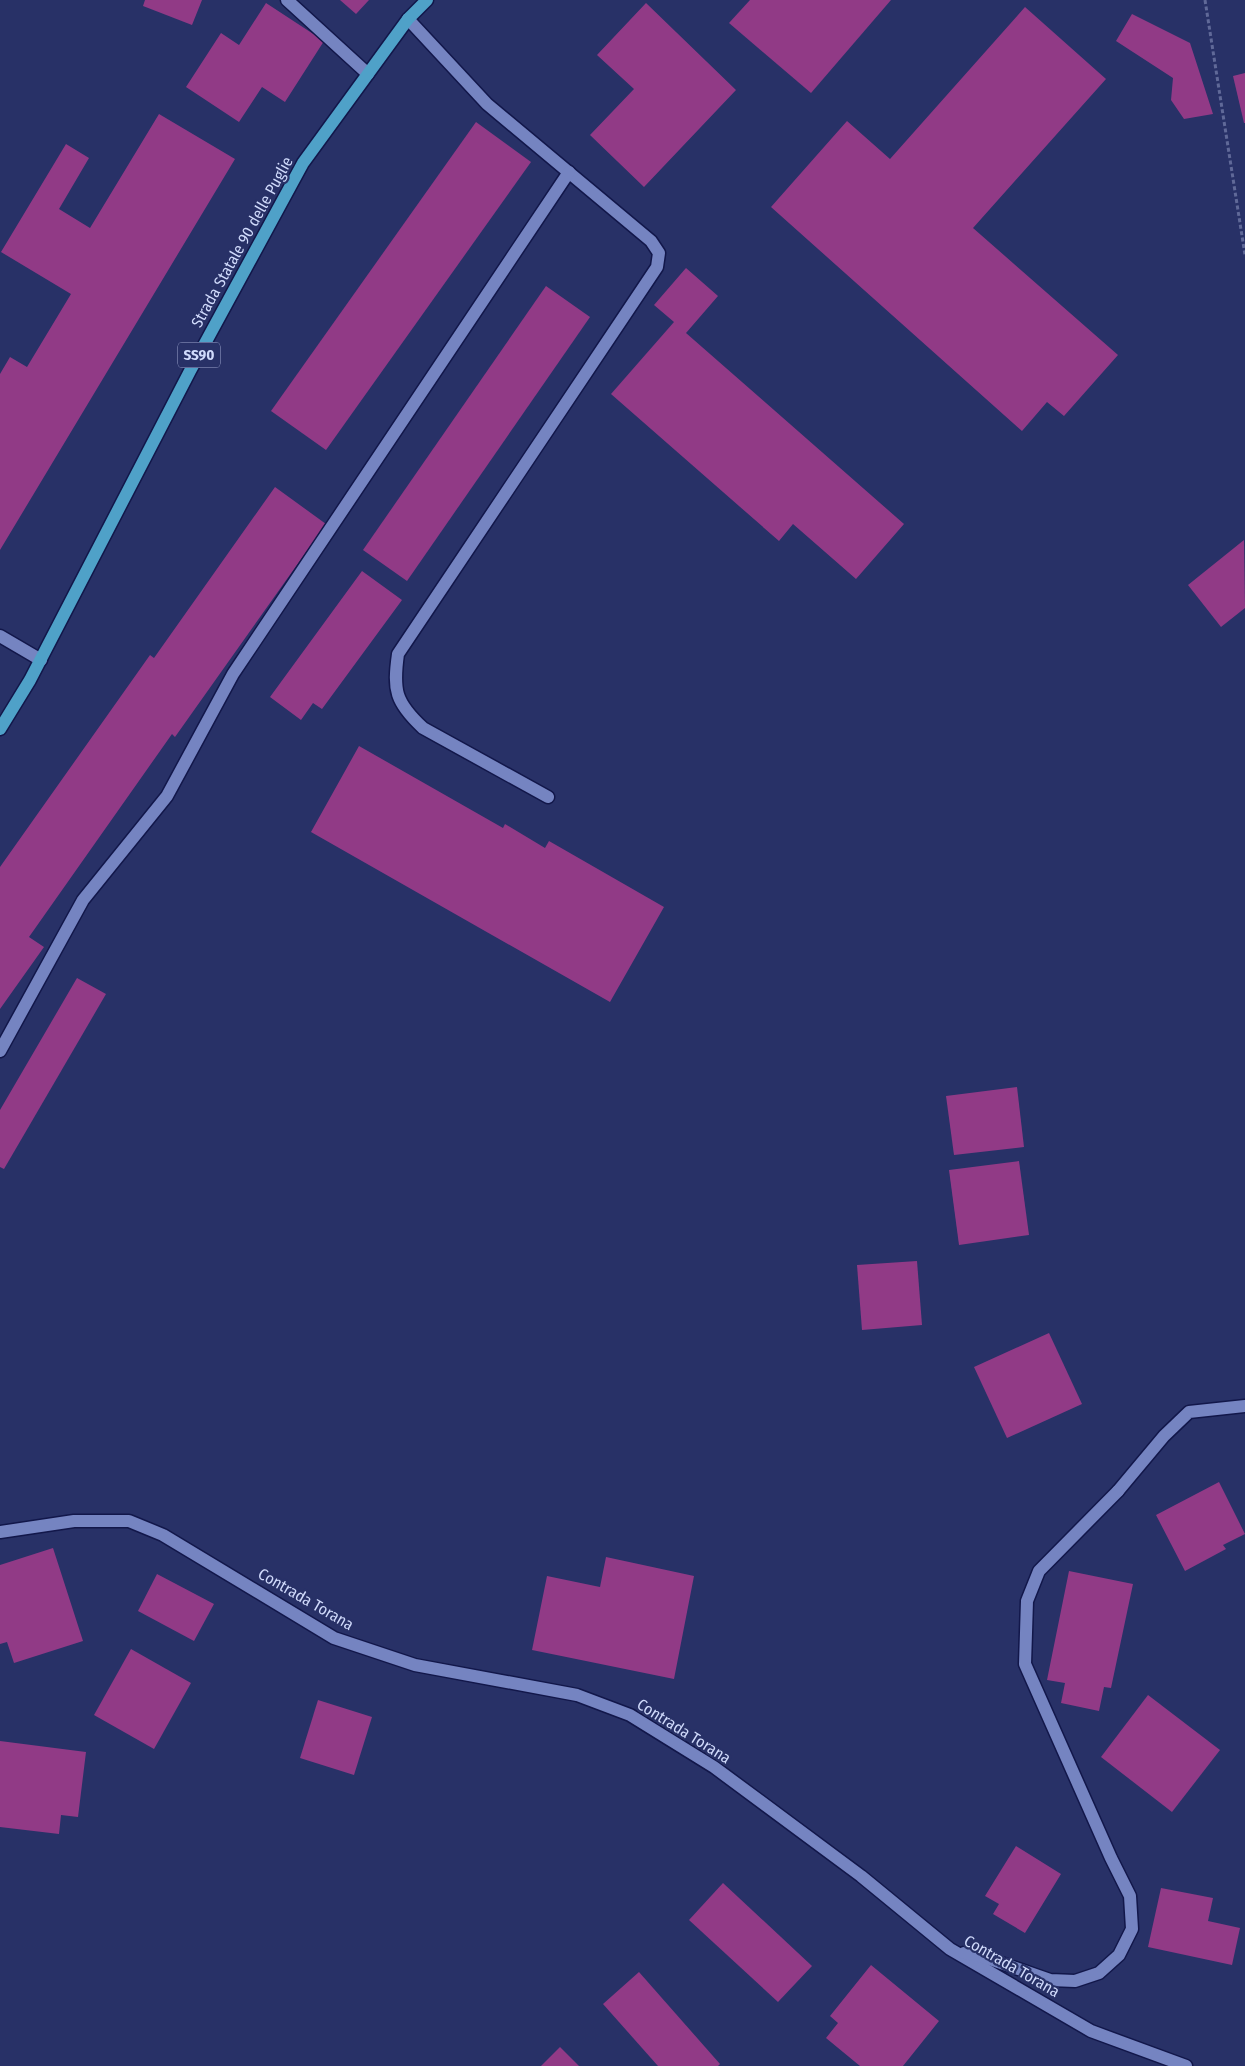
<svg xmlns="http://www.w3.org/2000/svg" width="1245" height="2066" viewBox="0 0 1245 2066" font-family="'Fira Sans Condensed',sans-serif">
	<rect width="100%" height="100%" fill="#283167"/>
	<g fill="#913a86">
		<path d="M145,0H202L192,25L143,6Z"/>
		<path d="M340,0H369L356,14Z"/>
		<path d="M750,0H891L811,93L729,23Z"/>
		<path d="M266,3L324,41L285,102L262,87L239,122L186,87L221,33L239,45Z"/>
		<path d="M646,3L736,90L644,187L590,135L634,89L597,55Z"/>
		<path d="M1025,7L1106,79L973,228L1118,355L1064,416L1047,402L1022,431L771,207L847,121L890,159Z"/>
		<path d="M1132,14L1190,43L1213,114L1184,119L1171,100L1173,78L1116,41Z"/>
		<path d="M1245,73V123H1244L1233,76Z"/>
		<path d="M159,114L235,159L0,550V374L10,357L27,367L71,294L1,252L66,144L89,158L59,209L90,228Z"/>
		<path d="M476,122L531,162L326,450L271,411Z"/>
		<path d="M686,268L718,296L686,333L904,524L856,579L793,524L779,541L611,394L674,322L654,305Z"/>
		<path d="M546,286L590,317L407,581L363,550Z"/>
		<path d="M275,487L326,524L175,737L172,734L29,937L44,947L0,1009V867L150,655L154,658Z"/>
		<path d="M1244,540L1245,608L1221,627L1188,585Z"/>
		<path d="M362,571L402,600L322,709L313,703L301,720L270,697Z"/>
		<path d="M359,746L503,828L505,824L545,848L549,841L664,907L610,1002L311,832Z"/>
		<path d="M77,978L106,994L4,1169L0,1167V1110Z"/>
		<path d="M1017,1087L1024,1147L954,1155L946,1096Z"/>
		<path d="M1019,1161L1029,1235L959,1245L949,1170Z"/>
		<path d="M917,1261L922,1325L862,1330L857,1265Z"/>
		<path d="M1049,1333L1082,1404L1007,1438L974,1367Z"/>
		<path d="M1219,1482L1245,1534L1223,1545L1226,1549L1185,1571L1156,1515Z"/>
		<path d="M53,1548L83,1641L14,1663L7,1642L0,1644V1565Z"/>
		<path d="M606,1557L694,1576L674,1679L532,1650L547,1576L600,1587Z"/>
		<path d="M1069,1571L1133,1584L1111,1688L1104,1687L1099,1711L1061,1703L1065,1683L1047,1680Z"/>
		<path d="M157,1574L214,1604L194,1641L138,1611Z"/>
		<path d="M131,1649L191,1683L154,1749L94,1715Z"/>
		<path d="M1148,1695L1220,1750L1172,1812L1101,1757Z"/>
		<path d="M318,1700L372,1717L354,1775L300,1758Z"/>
		<path d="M0,1741L86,1752L78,1817L61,1815L59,1834L0,1827Z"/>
		<path d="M1016,1846L1061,1874L1025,1933L993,1914L999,1904L985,1896Z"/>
		<path d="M723,1883L812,1966L778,2002L689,1920Z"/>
		<path d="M1161,1888L1213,1898L1208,1921L1240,1928L1232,1965L1148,1947Z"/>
		<path d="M871,1965L939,2021L903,2066H860L826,2038L838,2023L830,2016Z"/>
		<path d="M639,1972L720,2064L718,2066H658L603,2004Z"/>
		<path d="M560,2047L579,2066H541Z"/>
	</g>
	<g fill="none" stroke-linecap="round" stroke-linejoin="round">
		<defs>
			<path id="service" d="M1118,1491L1164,1436L1189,1412L1245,1406"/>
			<g id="minor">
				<path d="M287,0L368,74"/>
				<path d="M408,19L487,104L651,241L659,253L657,267L398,654C393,690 395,702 423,728L548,797"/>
				<path d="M0,636L41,660"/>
				<path d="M0,1051L83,900L167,796L233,674L569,172"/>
				<path d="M0,1532L74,1521H129L163,1535L334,1638L415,1665L577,1695L630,1715L714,1767L861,1876L950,1949L1091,2031L1186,2066"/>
				<path d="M964,1953L987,1958L1050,1980L1075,1981L1099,1973L1119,1955L1132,1929L1130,1896L1111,1858L1025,1664L1027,1601L1039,1571L1118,1491"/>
			</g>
			<path id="primary" d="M0,729L30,680L190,371L303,163L408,19L427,0"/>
		</defs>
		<use href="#service" stroke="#12174a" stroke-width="15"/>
		<use href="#minor" stroke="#12174a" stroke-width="15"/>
		<use href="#primary" stroke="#12174a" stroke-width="15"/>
		<path stroke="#606998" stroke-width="3" stroke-dasharray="4 2.5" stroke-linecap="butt" d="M1205,0L1245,255"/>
		<use href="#service" stroke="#7584c1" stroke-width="12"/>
		<use href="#minor" stroke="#7584c1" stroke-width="12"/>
		<use href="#primary" stroke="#4fa1c8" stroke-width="12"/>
	</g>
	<g text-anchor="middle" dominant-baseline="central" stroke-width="4.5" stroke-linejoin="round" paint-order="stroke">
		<rect fill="#283167" stroke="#9ea7cf" stroke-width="1" x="178" y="342.5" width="42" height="25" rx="4"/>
		<g font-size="15" font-weight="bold" fill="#d0dafb">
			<text x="199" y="355">SS90</text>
		</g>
		<g font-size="16" fill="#d0dafb" stroke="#283167">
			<text transform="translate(242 242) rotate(-61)">Strada Statale 90 delle Puglie</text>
			<text transform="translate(306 1599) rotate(30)">Contrada Torana</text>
			<text transform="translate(684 1731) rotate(32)">Contrada Torana</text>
			<text transform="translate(1012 1966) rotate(30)">Contrada Torana</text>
		</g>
	</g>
</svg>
